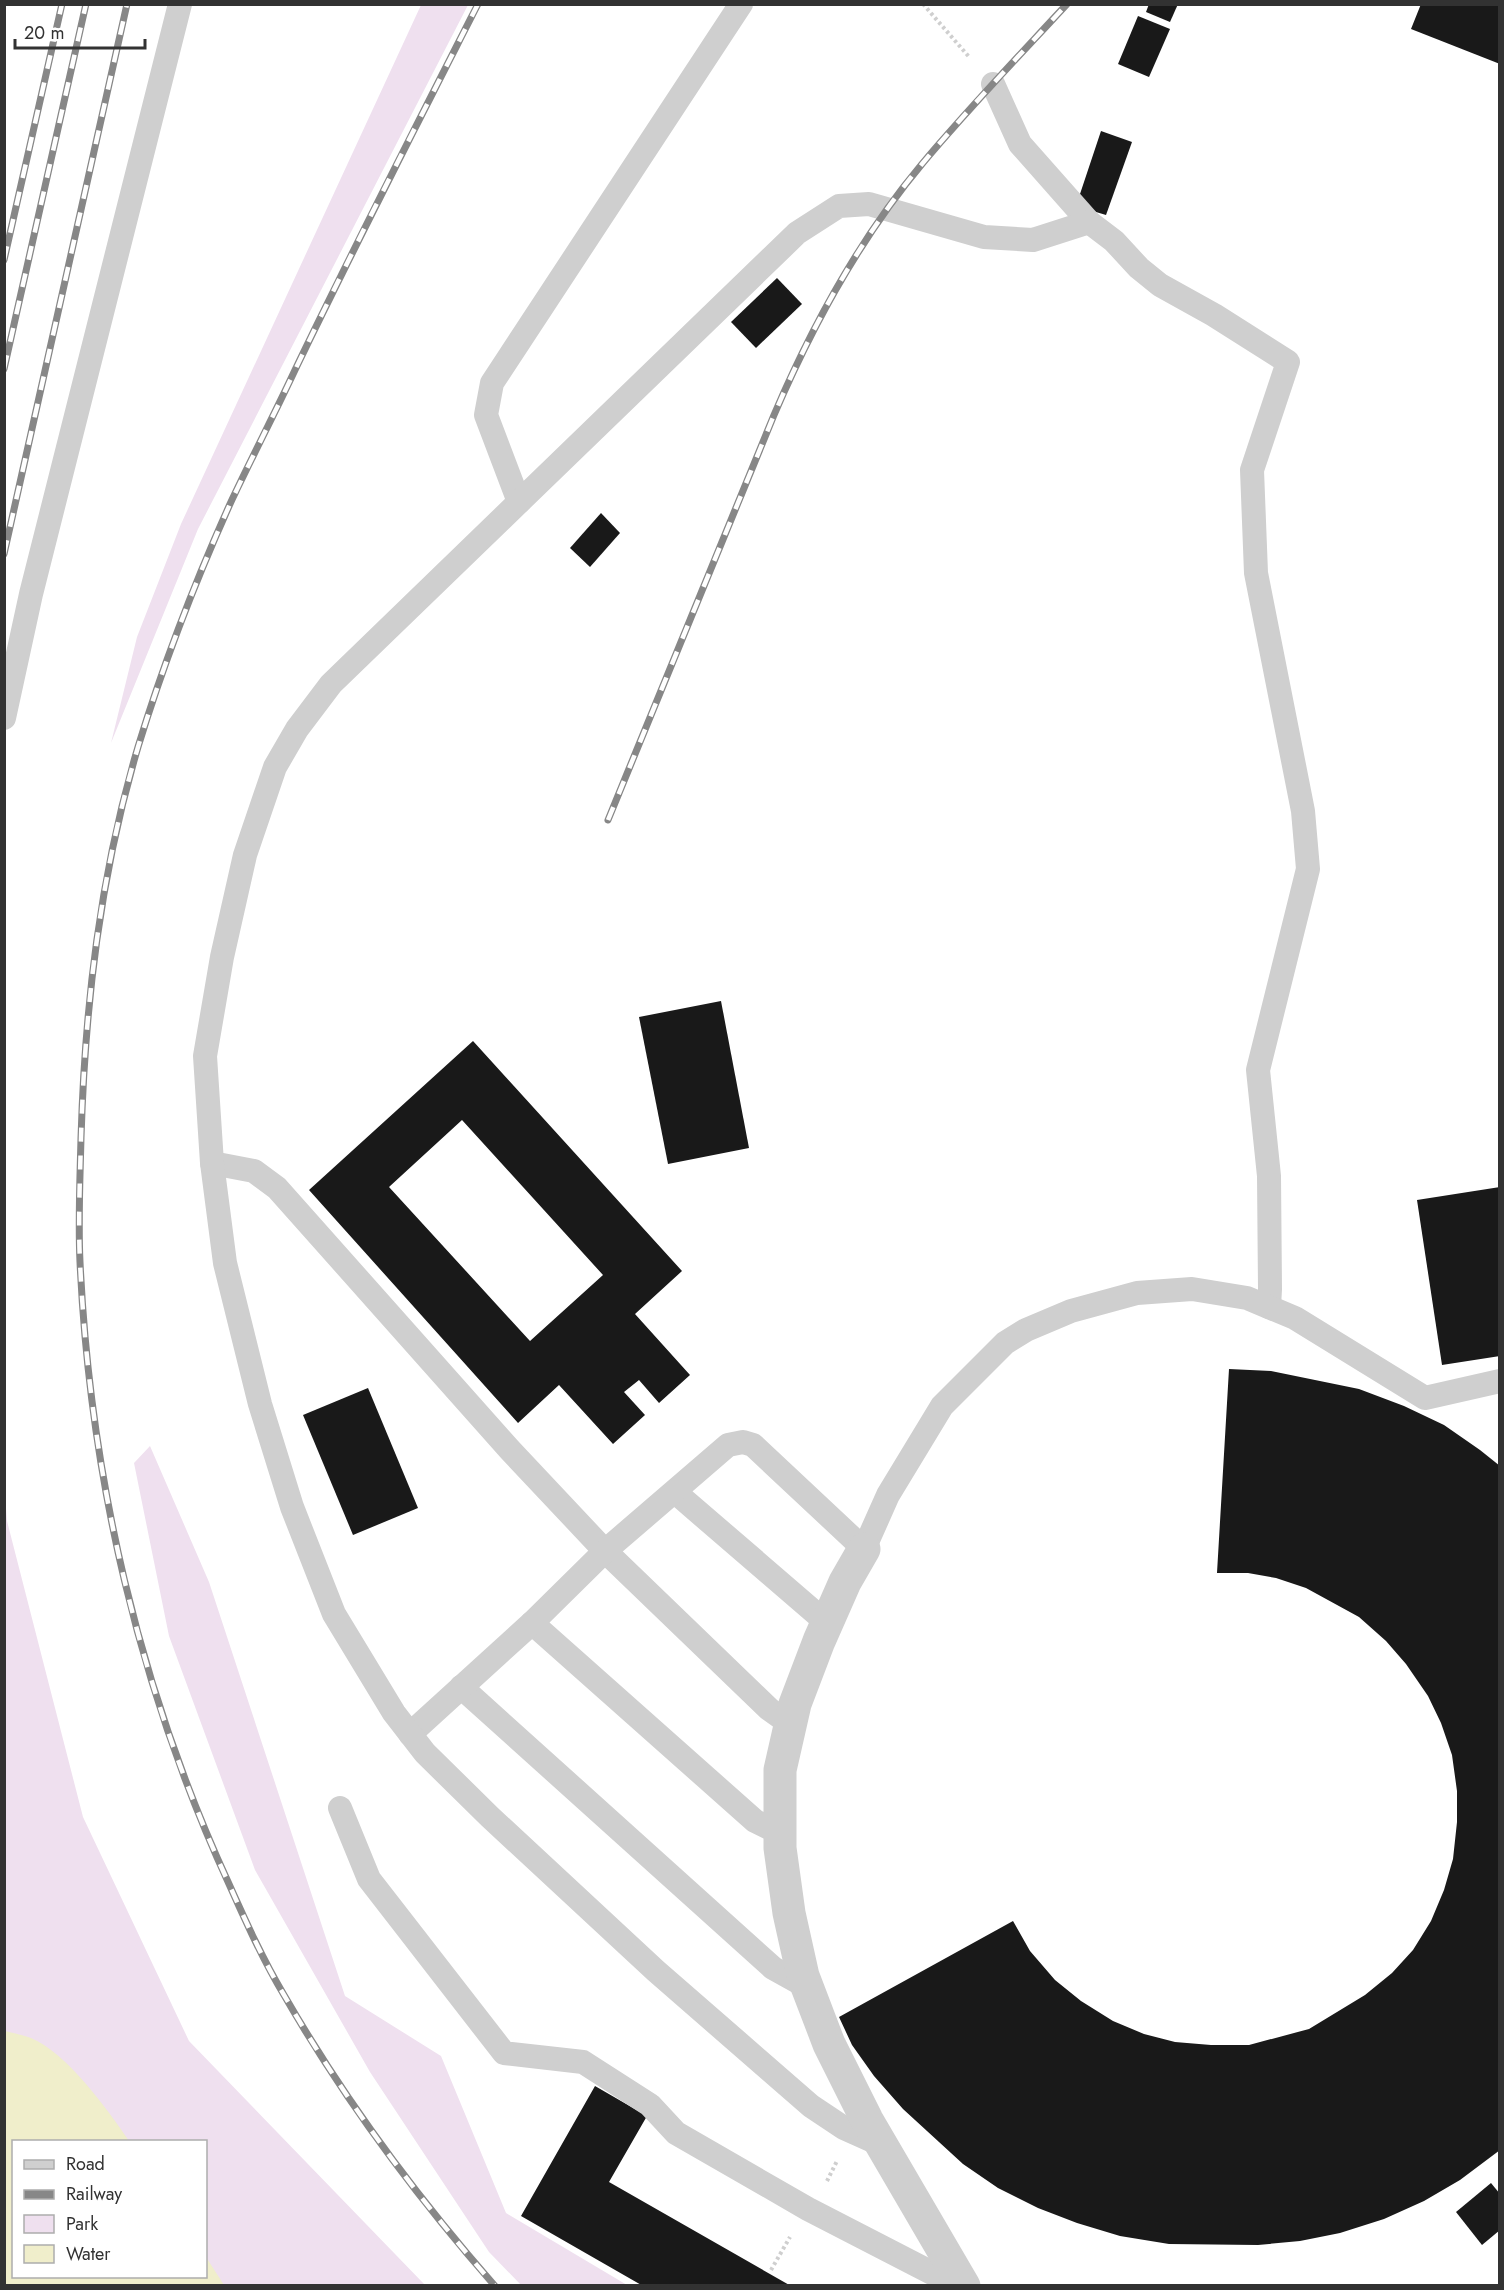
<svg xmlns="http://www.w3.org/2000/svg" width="1504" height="2290" viewBox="0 0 1504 2290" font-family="Jost,sans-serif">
	<rect width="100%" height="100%" fill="#fff"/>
	<g fill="#efe0ef">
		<path d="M421,5H468L198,529L111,743L137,637L181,524Z"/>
		<path d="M150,1446L209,1582L345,1996L441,2056L506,2213L627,2285H521L489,2252L370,2072L255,1870L169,1636L134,1463Z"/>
		<path d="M4,1482L7,1521L83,1817L189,2041L425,2285H223L206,2259V2142L129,2141L5,2034Z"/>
	</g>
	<path fill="#f0eecb" d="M5,2031C13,2033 23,2035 31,2038C66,2052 109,2111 129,2141L14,2142V2276H206V2257L224,2285H5Z"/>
	<g fill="#191919" fill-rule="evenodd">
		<path d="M1149,4H1178L1170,22L1146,12Z"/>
		<path d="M1421,4H1500V64L1411,29Z"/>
		<path d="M1138,16L1170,29L1149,77L1118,64Z"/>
		<path d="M1101,131L1132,142L1106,215L1076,206Z"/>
		<path d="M777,278L802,304L756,348L731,322Z"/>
		<path d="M601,513L620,533L590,567L570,548Z"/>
		<path d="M721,1001L749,1148L668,1164L639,1017Z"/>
		<path d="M473,1041L682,1271L635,1314L690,1375L659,1403L639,1380L624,1392L645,1415L613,1444L559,1385L518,1423L309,1190ZM462,1120L603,1275L530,1341L389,1187Z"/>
		<path d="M1500,1187V1356L1442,1365L1417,1200Z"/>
		<path d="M1229,1369L1271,1371L1359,1389L1404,1406L1444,1425L1480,1450L1500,1466V2150L1460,2180L1424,2201L1384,2219L1340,2233L1300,2241L1258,2245L1169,2244L1120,2236L1077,2223L1038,2208L998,2188L963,2164L903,2109L874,2076L852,2045L839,2017L1013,1921L1030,1951L1055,1980L1081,2001L1113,2021L1144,2034L1175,2042L1211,2045H1249L1309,2029L1365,1995L1392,1973L1413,1950L1431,1921L1444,1890L1453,1859L1457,1822V1791L1452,1755L1441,1723L1428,1696L1406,1664L1386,1641L1359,1617L1306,1588L1276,1578L1248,1573H1217Z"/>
		<path d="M368,1388L418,1508L353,1535L303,1415Z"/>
		<path d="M595,2086L647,2116L609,2182L791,2286H643L521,2216Z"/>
		<path d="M1491,2183L1500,2194V2230L1482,2245L1456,2212Z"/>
	</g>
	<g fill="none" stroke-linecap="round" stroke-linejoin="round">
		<g stroke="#cfcfcf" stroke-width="4" stroke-dasharray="3 3" stroke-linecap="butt">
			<path d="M923,4L970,58"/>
			<path d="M827,2181L837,2161"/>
			<path d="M771,2270L790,2237"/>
		</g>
		<g stroke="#cfcfcf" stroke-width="24">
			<path d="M993,84L1020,144L1089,222L1114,241L1139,268L1160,285L1214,315L1288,362L1252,470L1256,573L1303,811L1308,869L1258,1070L1269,1176L1270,1289L1269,1307"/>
			<path d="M519,502L486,415L492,383L741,4"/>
			<path d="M4,718L31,594L180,4"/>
			<path d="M212,1163L254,1171L277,1188L510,1450L605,1551L769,1709L790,1724"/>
			<path d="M675,1492L827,1623"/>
			<path d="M532,1623L755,1821L780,1833"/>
			<path d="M461,1687L773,1968L809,1988"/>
			<path d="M410,1734L532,1623L605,1551L728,1445L743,1442L753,1445L864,1549L888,1495L942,1406L1005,1343L1026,1330L1071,1311L1137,1293L1192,1289L1247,1298L1295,1318L1425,1398L1500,1381"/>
			<path d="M340,1808L369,1879L504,2053L583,2062L650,2105L676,2133L808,2209L936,2275L953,2266"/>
			<path d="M882,2145L844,2128L811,2106L656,1971L490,1817L425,1753L394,1713L334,1614L292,1507L260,1404L225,1263L212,1163L205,1056L222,957L245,855L275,767L297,729L331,684L797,233L839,206L869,204L984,237L1033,240L1089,222"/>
		</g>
		<path stroke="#cfcfcf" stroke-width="33" d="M864,1549L845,1582L819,1641L795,1704L780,1770V1848L789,1913L803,1976L829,2044L867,2120L964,2286"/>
		<defs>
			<g id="rail">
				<path d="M478,4C416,126 354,247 295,370C274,415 251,459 230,504C195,582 163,665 138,747C100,875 85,1005 81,1138C80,1179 78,1221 80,1262C90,1477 139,1689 229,1884C246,1922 263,1960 284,1995C344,2099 416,2196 495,2286"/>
				<path d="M4,260L62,4"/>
				<path d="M4,369L86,4"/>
				<path d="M4,554L127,4"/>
				<path d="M608,820L774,415C812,326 860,238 922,164C968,109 1018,57 1067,4"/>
			</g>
		</defs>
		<use href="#rail" stroke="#878787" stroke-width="7"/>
		<use href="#rail" stroke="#fff" stroke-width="4.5" stroke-dasharray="14" stroke-linecap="butt"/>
	</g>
	<rect width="1504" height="2290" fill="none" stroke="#323232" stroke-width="12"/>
	<rect x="12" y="2140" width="195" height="138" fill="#ffffff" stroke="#adadad" stroke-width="1.5"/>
	<rect x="24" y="2160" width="30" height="9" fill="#cfcfcf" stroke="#adadad" stroke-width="1.5"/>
	<text x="66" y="2170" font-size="18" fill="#323232">Road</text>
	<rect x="24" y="2190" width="30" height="9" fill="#878787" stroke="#adadad" stroke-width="1.5"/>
	<text x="66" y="2200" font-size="18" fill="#323232">Railway</text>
	<rect x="24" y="2215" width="30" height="18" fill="#efe0ef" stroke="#adadad" stroke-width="1.5"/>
	<text x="66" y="2230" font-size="18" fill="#323232">Park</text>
	<rect x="24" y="2245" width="30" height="18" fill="#f0eecb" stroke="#adadad" stroke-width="1.5"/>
	<text x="66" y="2260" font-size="18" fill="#323232">Water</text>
	<path d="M15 39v9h130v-9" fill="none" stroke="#323232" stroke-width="3"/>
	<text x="24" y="39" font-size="18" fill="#323232" stroke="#ffffff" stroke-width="4.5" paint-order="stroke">20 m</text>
</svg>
